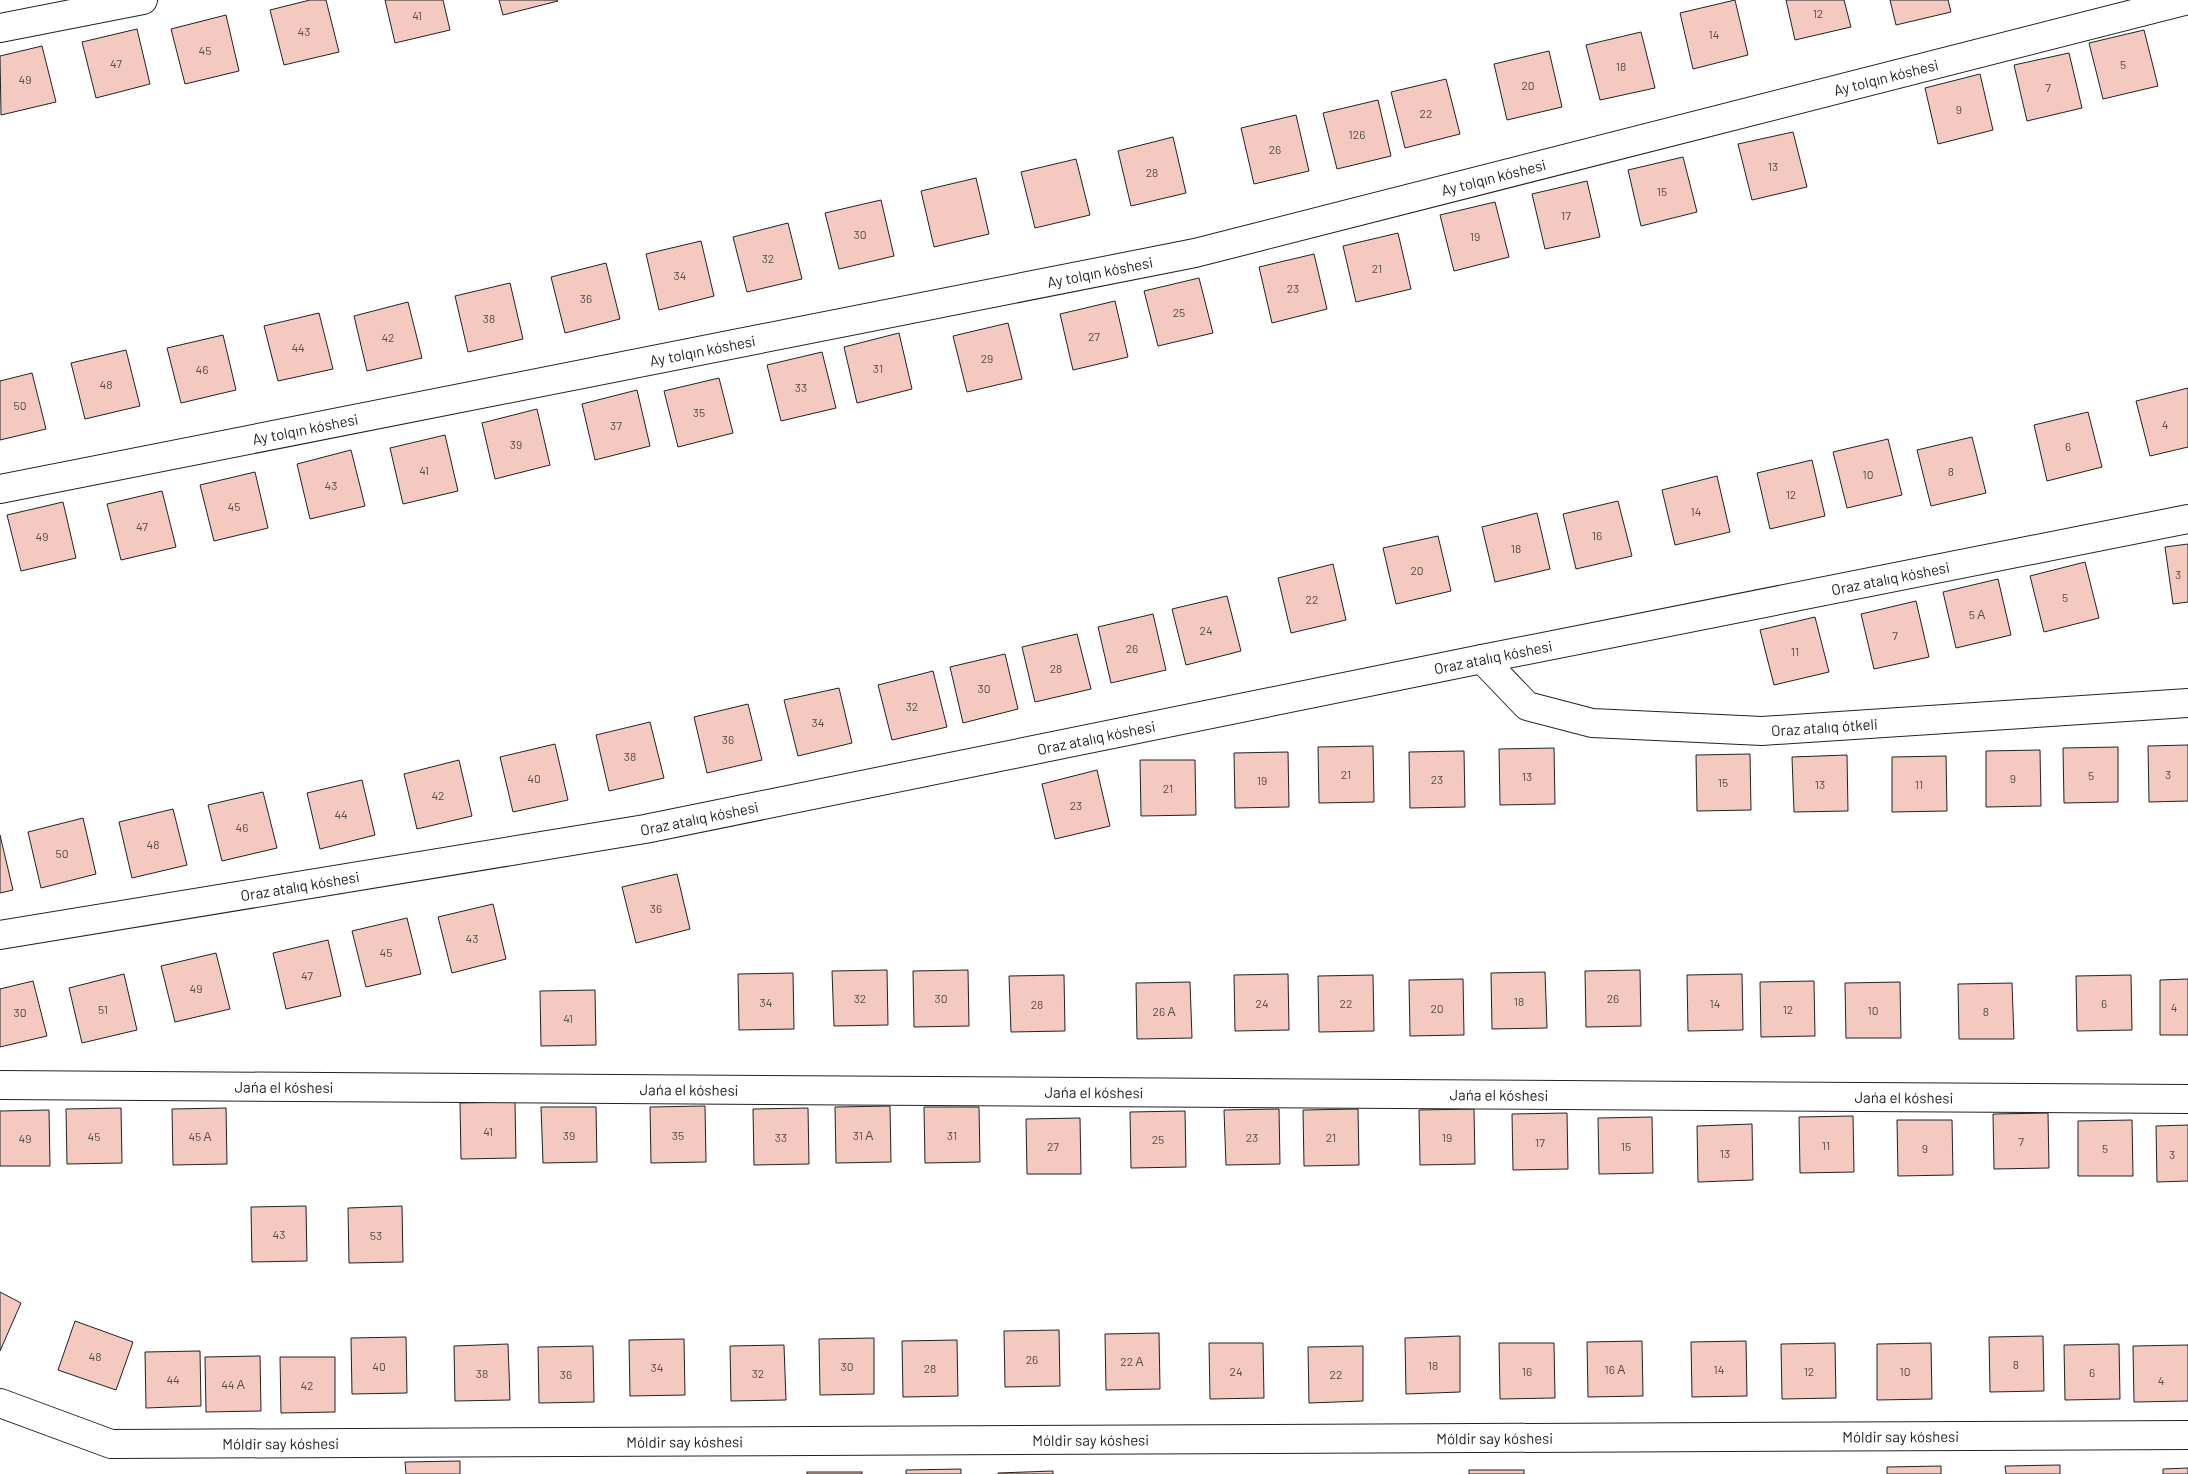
<svg xmlns="http://www.w3.org/2000/svg" width="2188" height="1474" viewBox="0 0 2188 1474" font-family="Barlow,sans-serif">
	<rect width="100%" height="100%" fill="#fff"/>
	<g fill="#f3c9c0" stroke="#222">
		<path d="M310,0H326L339,52L284,65L270,10Z"/>
		<path d="M385,0H443L450,30L395,43Z"/>
		<path d="M499,0H557L558,1L503,15Z"/>
		<path d="M1735,0L1748,55L1693,69L1680,13Z"/>
		<path d="M1786,0H1844L1851,27L1795,40Z"/>
		<path d="M1890,0H1948L1951,12L1896,25Z"/>
		<path d="M226,15L239,71L185,84L171,29Z"/>
		<path d="M137,29L150,84L96,98L82,42Z"/>
		<path d="M2144,30L2158,86L2103,99L2089,43Z"/>
		<path d="M1641,32L1655,88L1600,100L1586,45Z"/>
		<path d="M42,46L56,102L1,115L0,56Z"/>
		<path d="M1549,51L1562,107L1507,120L1494,64Z"/>
		<path d="M2069,53L2082,108L2027,121L2014,65Z"/>
		<path d="M1980,74L1993,130L1938,144L1925,88Z"/>
		<path d="M1446,79L1460,134L1405,148L1391,92Z"/>
		<path d="M1378,100L1391,156L1337,169L1323,113Z"/>
		<path d="M1296,115L1309,171L1254,184L1241,128Z"/>
		<path d="M1793,132L1807,187L1752,200L1738,144Z"/>
		<path d="M1173,137L1186,193L1131,206L1118,151Z"/>
		<path d="M1683,157L1697,212L1641,226L1628,170Z"/>
		<path d="M1076,159L1090,215L1035,228L1021,172Z"/>
		<path d="M976,178L989,234L934,247L921,191Z"/>
		<path d="M1587,181L1600,237L1545,249L1532,194Z"/>
		<path d="M881,200L894,256L839,269L825,213Z"/>
		<path d="M1495,202L1509,257L1454,271L1440,215Z"/>
		<path d="M788,223L802,279L747,292L733,237Z"/>
		<path d="M1398,233L1411,289L1356,302L1343,246Z"/>
		<path d="M701,241L714,296L659,310L646,254Z"/>
		<path d="M1314,254L1327,309L1272,323L1259,267Z"/>
		<path d="M606,263L620,319L565,333L551,277Z"/>
		<path d="M1199,278L1213,333L1158,346L1144,291Z"/>
		<path d="M510,283L523,339L468,352L455,296Z"/>
		<path d="M1115,301L1128,357L1073,370L1060,314Z"/>
		<path d="M408,302L422,358L367,371L354,316Z"/>
		<path d="M319,313L333,369L278,381L264,326Z"/>
		<path d="M1008,323L1022,379L967,392L953,336Z"/>
		<path d="M899,333L912,389L857,403L844,347Z"/>
		<path d="M223,335L236,390L181,403L167,348Z"/>
		<path d="M126,350L140,406L85,419L71,363Z"/>
		<path d="M822,352L836,408L781,421L767,365Z"/>
		<path d="M32,373L46,429L0,440V381Z"/>
		<path d="M719,378L733,433L678,447L664,391Z"/>
		<path d="M2188,388V447L2150,456L2136,401Z"/>
		<path d="M637,390L650,446L595,460L582,404Z"/>
		<path d="M537,409L550,465L495,479L482,423Z"/>
		<path d="M2088,412L2102,467L2047,481L2034,425Z"/>
		<path d="M445,435L458,491L403,504L390,448Z"/>
		<path d="M1972,437L1986,493L1931,506L1917,450Z"/>
		<path d="M1888,439L1902,495L1847,508L1833,452Z"/>
		<path d="M351,450L365,506L310,519L297,464Z"/>
		<path d="M1812,460L1825,516L1770,529L1757,473Z"/>
		<path d="M255,472L268,528L214,541L200,485Z"/>
		<path d="M1717,476L1730,532L1675,545L1662,490Z"/>
		<path d="M162,491L176,547L121,560L107,504Z"/>
		<path d="M1618,501L1632,556L1576,569L1563,514Z"/>
		<path d="M63,502L76,558L21,571L7,515Z"/>
		<path d="M1537,513L1550,569L1495,582L1482,527Z"/>
		<path d="M1438,536L1451,591L1396,604L1383,548Z"/>
		<path d="M2188,544V602L2173,604L2165,547Z"/>
		<path d="M2085,562L2099,618L2044,632L2030,576Z"/>
		<path d="M1333,564L1346,620L1291,633L1278,578Z"/>
		<path d="M1998,579L2011,635L1956,648L1943,592Z"/>
		<path d="M1227,596L1241,651L1186,665L1172,609Z"/>
		<path d="M1916,601L1929,657L1874,669L1861,614Z"/>
		<path d="M1153,614L1166,670L1111,683L1098,627Z"/>
		<path d="M1815,617L1829,672L1774,685L1760,630Z"/>
		<path d="M1077,634L1091,689L1035,702L1022,647Z"/>
		<path d="M1005,654L1018,709L963,723L950,667Z"/>
		<path d="M933,671L947,727L892,740L878,685Z"/>
		<path d="M839,688L852,743L798,756L784,700Z"/>
		<path d="M748,704L762,760L707,773L694,717Z"/>
		<path d="M650,722L664,778L609,791L596,735Z"/>
		<path d="M555,744L568,800L513,812L500,757Z"/>
		<path d="M2188,745V801L2149,802L2148,746Z"/>
		<path d="M1373,746L1374,802L1319,803L1318,747Z"/>
		<path d="M2118,747V802L2064,803L2063,748Z"/>
		<path d="M1554,748L1555,804L1500,805L1499,749Z"/>
		<path d="M2040,750L2041,806L1986,807V751Z"/>
		<path d="M1464,751L1465,807L1410,808L1409,752Z"/>
		<path d="M1288,752L1289,807L1235,808L1234,753Z"/>
		<path d="M1750,754L1751,810L1697,811L1696,755Z"/>
		<path d="M1847,755L1848,811L1794,812L1792,757Z"/>
		<path d="M1946,756L1947,811L1892,812V757Z"/>
		<path d="M459,760L472,816L417,829L404,774Z"/>
		<path d="M1140,760H1195L1196,815L1141,816Z"/>
		<path d="M1097,770L1110,826L1055,839L1042,784Z"/>
		<path d="M362,780L375,835L320,849L307,793Z"/>
		<path d="M263,792L277,848L222,861L208,805Z"/>
		<path d="M173,809L187,865L132,878L119,822Z"/>
		<path d="M83,818L96,874L41,888L28,832Z"/>
		<path d="M0,835L13,890L0,893Z"/>
		<path d="M677,874L690,929L636,943L622,887Z"/>
		<path d="M493,904L506,959L452,973L438,917Z"/>
		<path d="M407,918L421,974L366,987L352,931Z"/>
		<path d="M328,940L341,996L286,1009L273,953Z"/>
		<path d="M216,953L230,1009L175,1022L161,966Z"/>
		<path d="M887,970L888,1025L834,1026L832,971Z"/>
		<path d="M968,970L969,1026L914,1027L913,971Z"/>
		<path d="M1640,970L1641,1026L1586,1027L1585,971Z"/>
		<path d="M1545,972L1547,1028L1492,1029L1491,973Z"/>
		<path d="M793,973L794,1029L739,1030L738,974Z"/>
		<path d="M124,974L137,1030L82,1043L69,988Z"/>
		<path d="M1288,974L1289,1030L1235,1031L1234,975Z"/>
		<path d="M1742,974L1743,1030L1688,1031L1687,975Z"/>
		<path d="M1064,975L1065,1031L1011,1032L1009,976Z"/>
		<path d="M1373,975L1374,1031L1319,1032L1318,976Z"/>
		<path d="M2131,975L2132,1030L2077,1031L2076,976Z"/>
		<path d="M1463,979L1464,1035L1410,1036L1409,980Z"/>
		<path d="M2188,979V1035H2160V980Z"/>
		<path d="M33,981L47,1036L0,1047V989Z"/>
		<path d="M1814,981L1815,1036L1761,1037L1760,982Z"/>
		<path d="M1190,982L1192,1038L1137,1039L1136,983Z"/>
		<path d="M1900,982L1901,1038H1846L1845,983Z"/>
		<path d="M2012,983L2014,1039H1959L1958,984Z"/>
		<path d="M595,990L596,1045L541,1046L540,991Z"/>
		<path d="M515,1102L516,1158L461,1159L460,1103Z"/>
		<path d="M705,1106L706,1162L651,1163L650,1107Z"/>
		<path d="M890,1106L891,1162L836,1163L835,1107Z"/>
		<path d="M541,1107H596L597,1162L543,1163Z"/>
		<path d="M924,1107H979L980,1162L925,1163Z"/>
		<path d="M121,1108L122,1163L67,1164L66,1109Z"/>
		<path d="M226,1108L227,1164L173,1165L172,1109Z"/>
		<path d="M808,1108L809,1164L754,1165L753,1109Z"/>
		<path d="M1279,1109L1280,1164L1226,1165L1224,1110Z"/>
		<path d="M1358,1109L1359,1165L1304,1166L1303,1110Z"/>
		<path d="M1474,1109L1475,1164L1420,1165L1419,1110Z"/>
		<path d="M49,1110L50,1166H0V1111Z"/>
		<path d="M1185,1111L1186,1167L1131,1168L1130,1112Z"/>
		<path d="M1567,1113L1568,1169L1513,1170L1512,1114Z"/>
		<path d="M2048,1113L2049,1168L1994,1169L1993,1114Z"/>
		<path d="M1853,1116L1854,1172L1800,1173L1799,1117Z"/>
		<path d="M1652,1117L1653,1173L1599,1174L1598,1118Z"/>
		<path d="M1080,1118L1081,1174H1027L1026,1119Z"/>
		<path d="M1897,1120H1952L1953,1175L1898,1176Z"/>
		<path d="M2132,1120L2133,1176H2078V1121Z"/>
		<path d="M1752,1124L1753,1180L1698,1182L1697,1126Z"/>
		<path d="M2188,1125V1181L2157,1182L2156,1126Z"/>
		<path d="M306,1206L307,1261L252,1262L251,1207Z"/>
		<path d="M402,1206L403,1262L349,1263L348,1208Z"/>
		<path d="M0,1292L21,1303L0,1351Z"/>
		<path d="M75,1321L133,1342L116,1390L58,1370Z"/>
		<path d="M1059,1330L1060,1386L1005,1387L1004,1331Z"/>
		<path d="M1159,1333L1160,1389L1106,1390L1105,1334Z"/>
		<path d="M1460,1336V1392L1406,1394L1405,1338Z"/>
		<path d="M2043,1336L2044,1391L1990,1392L1989,1337Z"/>
		<path d="M406,1337L407,1393L352,1394L351,1338Z"/>
		<path d="M874,1338V1394L820,1395L819,1339Z"/>
		<path d="M684,1339L685,1395L630,1396L629,1340Z"/>
		<path d="M957,1340L958,1396L903,1397L902,1341Z"/>
		<path d="M1642,1341L1643,1396L1588,1397L1587,1342Z"/>
		<path d="M1746,1341L1747,1396L1692,1397L1691,1342Z"/>
		<path d="M1209,1343H1263L1264,1398L1210,1399Z"/>
		<path d="M1499,1343H1554L1555,1398L1500,1399Z"/>
		<path d="M1835,1343L1836,1398L1782,1399L1781,1344Z"/>
		<path d="M1931,1343L1932,1399L1877,1400V1344Z"/>
		<path d="M508,1344L510,1400L455,1401L454,1346Z"/>
		<path d="M2119,1344L2120,1399L2065,1400L2064,1345Z"/>
		<path d="M784,1345L786,1400L731,1401L730,1346Z"/>
		<path d="M2188,1345V1401L2134,1402L2133,1346Z"/>
		<path d="M593,1346L594,1402L539,1403L538,1347Z"/>
		<path d="M1363,1346V1401L1309,1403L1308,1347Z"/>
		<path d="M200,1351L201,1406L146,1408L145,1352Z"/>
		<path d="M260,1356L261,1411L206,1412L205,1357Z"/>
		<path d="M280,1357H335V1412L281,1413Z"/>
		<path d="M460,1461V1474H406L405,1462Z"/>
		<path d="M2060,1465V1474H2006L2005,1466Z"/>
		<path d="M1941,1466V1474H1887V1467Z"/>
		<path d="M2188,1468V1474H2163V1469Z"/>
		<path d="M961,1469V1474H906V1470Z"/>
		<rect x="1469" y="1470" width="55" height="4"/>
		<path d="M1053,1471V1474H998V1473Z"/>
		<rect x="807" y="1472" width="55" height="2"/>
	</g>
	<g fill="none" stroke-linecap="round" stroke-linejoin="round">
		<defs>
			<g id="street">
				<path d="M0,28L143,0"/>
				<path id="s1" d="M0,489L1195,253L2188,0"/>
				<path id="s2" d="M1482,659L1527,706L1592,723L1762,731L2188,703"/>
				<path id="s3" d="M0,935L645,829L1482,659L2188,519"/>
				<path id="s4" d="M0,1085L2188,1099"/>
				<path id="s5" d="M0,1403L111,1444L2188,1435"/>
			</g>
		</defs>
		<use href="#street" stroke="#222" stroke-width="30"/>
		<use href="#street" stroke="#fff" stroke-width="28"/>
	</g>
	<g text-anchor="middle" dominant-baseline="central" stroke-width="4" stroke-linejoin="round" paint-order="stroke">
		<g font-size="12" fill="#564c4a">
			<text x="1818" y="13">12</text>
			<text x="417" y="15">41</text>
			<text x="304" y="31">43</text>
			<text x="1714" y="34">14</text>
			<text x="205" y="50">45</text>
			<text x="116" y="63">47</text>
			<text x="2123" y="64">5</text>
			<text x="1621" y="66">18</text>
			<text x="25" y="79">49</text>
			<text x="1528" y="85">20</text>
			<text x="2048" y="87">7</text>
			<text x="1959" y="109">9</text>
			<text x="1426" y="113">22</text>
			<text x="1357" y="134">126</text>
			<text x="1275" y="149">26</text>
			<text x="1773" y="166">13</text>
			<text x="1152" y="172">28</text>
			<text x="1662" y="191">15</text>
			<text x="1566" y="215">17</text>
			<text x="860" y="234">30</text>
			<text x="1475" y="236">19</text>
			<text x="768" y="258">32</text>
			<text x="1377" y="268">21</text>
			<text x="680" y="275">34</text>
			<text x="1293" y="288">23</text>
			<text x="586" y="298">36</text>
			<text x="1179" y="312">25</text>
			<text x="489" y="318">38</text>
			<text x="1094" y="336">27</text>
			<text x="388" y="337">42</text>
			<text x="298" y="347">44</text>
			<text x="987" y="358">29</text>
			<text x="878" y="368">31</text>
			<text x="202" y="369">46</text>
			<text x="106" y="384">48</text>
			<text x="801" y="387">33</text>
			<text x="20" y="405">50</text>
			<text x="699" y="412">35</text>
			<text x="2165" y="424">4</text>
			<text x="616" y="425">37</text>
			<text x="516" y="444">39</text>
			<text x="2068" y="446">6</text>
			<text x="424" y="470">41</text>
			<text x="1951" y="471">8</text>
			<text x="1868" y="474">10</text>
			<text x="331" y="485">43</text>
			<text x="1791" y="494">12</text>
			<text x="234" y="506">45</text>
			<text x="1696" y="511">14</text>
			<text x="142" y="526">47</text>
			<text x="1597" y="535">16</text>
			<text x="42" y="536">49</text>
			<text x="1516" y="548">18</text>
			<text x="1417" y="570">20</text>
			<text x="2178" y="574">3</text>
			<text x="2065" y="597">5</text>
			<text x="1312" y="599">22</text>
			<text x="1977" y="614">5 А</text>
			<text x="1206" y="630">24</text>
			<text x="1895" y="635">7</text>
			<text x="1132" y="648">26</text>
			<text x="1795" y="651">11</text>
			<text x="1056" y="668">28</text>
			<text x="984" y="688">30</text>
			<text x="912" y="706">32</text>
			<text x="818" y="722">34</text>
			<text x="728" y="739">36</text>
			<text x="630" y="756">38</text>
			<text x="1346" y="774">21</text>
			<text x="2168" y="774">3</text>
			<text x="2091" y="775">5</text>
			<text x="1527" y="776">13</text>
			<text x="534" y="778">40</text>
			<text x="2013" y="778">9</text>
			<text x="1437" y="779">23</text>
			<text x="1262" y="780">19</text>
			<text x="1723" y="782">15</text>
			<text x="1820" y="784">13</text>
			<text x="1919" y="784">11</text>
			<text x="1168" y="788">21</text>
			<text x="438" y="795">42</text>
			<text x="1076" y="805">23</text>
			<text x="341" y="814">44</text>
			<text x="242" y="827">46</text>
			<text x="153" y="844">48</text>
			<text x="62" y="853">50</text>
			<text x="656" y="908">36</text>
			<text x="472" y="938">43</text>
			<text x="386" y="952">45</text>
			<text x="307" y="975">47</text>
			<text x="196" y="988">49</text>
			<text x="860" y="998">32</text>
			<text x="941" y="998">30</text>
			<text x="1613" y="998">26</text>
			<text x="1519" y="1001">18</text>
			<text x="766" y="1002">34</text>
			<text x="1262" y="1003">24</text>
			<text x="1346" y="1003">22</text>
			<text x="1715" y="1003">14</text>
			<text x="2104" y="1003">6</text>
			<text x="1037" y="1004">28</text>
			<text x="2174" y="1007">4</text>
			<text x="1437" y="1008">20</text>
			<text x="103" y="1009">51</text>
			<text x="1788" y="1009">12</text>
			<text x="1873" y="1010">10</text>
			<text x="1164" y="1011">26 А</text>
			<text x="1986" y="1011">8</text>
			<text x="20" y="1012">30</text>
			<text x="568" y="1018">41</text>
			<text x="488" y="1131">41</text>
			<text x="569" y="1135">39</text>
			<text x="678" y="1135">35</text>
			<text x="863" y="1135">31 А</text>
			<text x="952" y="1135">31</text>
			<text x="94" y="1136">45</text>
			<text x="200" y="1136">45 А</text>
			<text x="781" y="1137">33</text>
			<text x="1252" y="1137">23</text>
			<text x="1331" y="1137">21</text>
			<text x="1447" y="1137">19</text>
			<text x="25" y="1138">49</text>
			<text x="1158" y="1139">25</text>
			<text x="2021" y="1141">7</text>
			<text x="1540" y="1142">17</text>
			<text x="1826" y="1145">11</text>
			<text x="1053" y="1146">27</text>
			<text x="1626" y="1146">15</text>
			<text x="1925" y="1148">9</text>
			<text x="2105" y="1148">5</text>
			<text x="1725" y="1153">13</text>
			<text x="2172" y="1154">3</text>
			<text x="279" y="1234">43</text>
			<text x="376" y="1235">53</text>
			<text x="95" y="1356">48</text>
			<text x="1032" y="1359">26</text>
			<text x="1132" y="1361">22 А</text>
			<text x="2016" y="1364">8</text>
			<text x="1433" y="1365">18</text>
			<text x="379" y="1366">40</text>
			<text x="847" y="1366">30</text>
			<text x="657" y="1367">34</text>
			<text x="930" y="1368">28</text>
			<text x="1615" y="1369">16 А</text>
			<text x="1719" y="1369">14</text>
			<text x="1236" y="1371">24</text>
			<text x="1527" y="1371">16</text>
			<text x="1809" y="1371">12</text>
			<text x="1905" y="1371">10</text>
			<text x="2092" y="1372">6</text>
			<text x="482" y="1373">38</text>
			<text x="758" y="1373">32</text>
			<text x="566" y="1374">36</text>
			<text x="1336" y="1374">22</text>
			<text x="173" y="1379">44</text>
			<text x="2161" y="1380">4</text>
			<text x="233" y="1384">44 А</text>
			<text x="307" y="1385">42</text>
		</g>
		<g font-size="15" fill="#222" stroke="#fff">
			<text stroke="none"><textPath href="#s1" startOffset="1931">Ay tolqın kóshesi</textPath></text>
			<text stroke="none"><textPath href="#s1" startOffset="1526">Ay tolqın kóshesi</textPath></text>
			<text stroke="none"><textPath href="#s1" startOffset="1121">Ay tolqın kóshesi</textPath></text>
			<text stroke="none"><textPath href="#s1" startOffset="716">Ay tolqın kóshesi</textPath></text>
			<text stroke="none"><textPath href="#s1" startOffset="311">Ay tolqın kóshesi</textPath></text>
			<text stroke="none"><textPath href="#s3" startOffset="1924">Oraz atalıq kóshesi</textPath></text>
			<text stroke="none"><textPath href="#s3" startOffset="1519">Oraz atalıq kóshesi</textPath></text>
			<text stroke="none"><textPath href="#s2" startOffset="365">Oraz atalıq ótkeli</textPath></text>
			<text stroke="none"><textPath href="#s3" startOffset="1114">Oraz atalıq kóshesi</textPath></text>
			<text stroke="none"><textPath href="#s3" startOffset="709">Oraz atalıq kóshesi</textPath></text>
			<text stroke="none"><textPath href="#s3" startOffset="304">Oraz atalıq kóshesi</textPath></text>
			<text stroke="none"><textPath href="#s4" startOffset="284">Jańa el kóshesi</textPath></text>
			<text stroke="none"><textPath href="#s4" startOffset="689">Jańa el kóshesi</textPath></text>
			<text stroke="none"><textPath href="#s4" startOffset="1094">Jańa el kóshesi</textPath></text>
			<text stroke="none"><textPath href="#s4" startOffset="1499">Jańa el kóshesi</textPath></text>
			<text stroke="none"><textPath href="#s4" startOffset="1904">Jańa el kóshesi</textPath></text>
			<text stroke="none"><textPath href="#s5" startOffset="1908">Móldir say kóshesi</textPath></text>
			<text stroke="none"><textPath href="#s5" startOffset="1502">Móldir say kóshesi</textPath></text>
			<text stroke="none"><textPath href="#s5" startOffset="1098">Móldir say kóshesi</textPath></text>
			<text stroke="none"><textPath href="#s5" startOffset="692">Móldir say kóshesi</textPath></text>
			<text stroke="none"><textPath href="#s5" startOffset="288">Móldir say kóshesi</textPath></text>
		</g>
	</g>
</svg>
